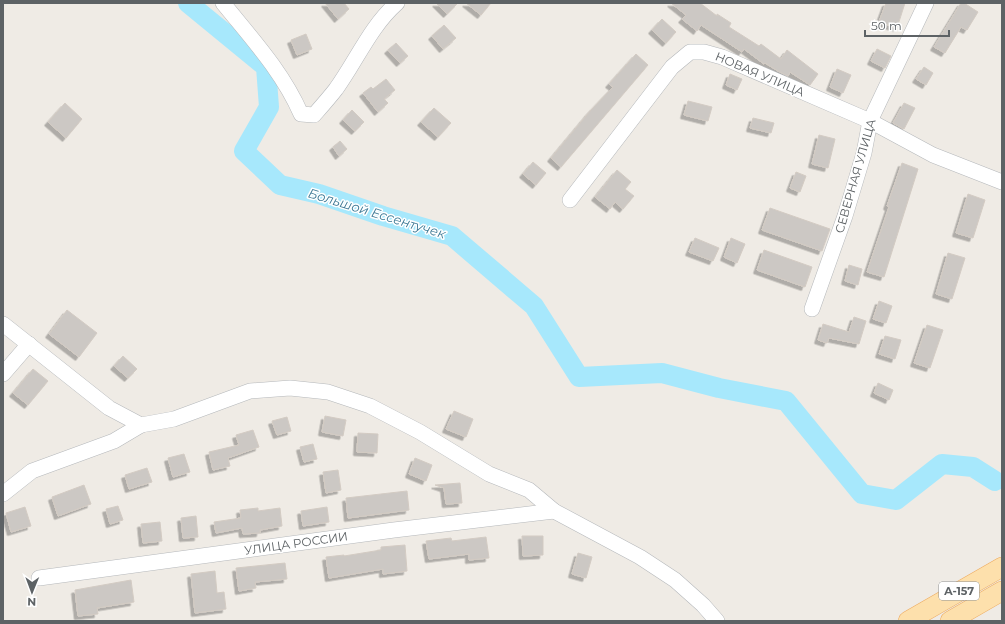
<svg xmlns="http://www.w3.org/2000/svg" width="1005" height="624" viewBox="0 0 1005 624" font-family="Montserrat,sans-serif">
	<defs>
		<filter id="shadow"><feDropShadow dx="-3.5" dy="3.5" stdDeviation="0" flood-color="#0004"/></filter>
	</defs>
	<rect width="100%" height="100%" fill="#efebe5"/>
	<g fill="none" stroke-linecap="round" stroke-linejoin="round">
		<path stroke="#a7e8fc" stroke-width="20" d="M188,3L266,67L269,107L244,151L280,185L319,194L383,216L452,236L534,306L579,377L662,373L719,388L786,401L862,494L896,500L942,464L973,467L995,481"/>
	</g>
	<g fill="#ccc8c4" stroke="#d3cbc3" filter="url(#shadow)">
		<path d="M325,3H344L349,9L338,19Z"/>
		<path d="M436,3H458L447,14Z"/>
		<path d="M466,3H491L481,15Z"/>
		<path d="M671,3H700L717,16V14L731,23L729,27L759,46L761,44L781,59L787,50L818,74L810,85L790,72L788,76L778,71L765,63L764,64L744,49L742,52L701,25L697,31L682,19L686,15Z"/>
		<path d="M886,3H905L897,28L879,22Z"/>
		<path d="M961,3H964L978,12L967,30L961,27L945,53L934,47Z"/>
		<path d="M662,19L676,32L666,43L652,30Z"/>
		<path d="M444,25L456,38L443,49L432,36Z"/>
		<path d="M306,34L312,49L297,55L291,40Z"/>
		<path d="M396,43L408,56L400,63L388,50Z"/>
		<path d="M877,49L891,56L885,68L871,61Z"/>
		<path d="M636,54L648,65L561,167L551,158L591,110L613,87L609,84Z"/>
		<path d="M924,67L933,73L926,85L916,79Z"/>
		<path d="M837,69L851,75L843,93L830,87Z"/>
		<path d="M730,74L742,79L737,90L726,85Z"/>
		<path d="M386,79L395,90L384,99L388,103L378,112L363,93L371,87L373,89Z"/>
		<path d="M688,101L712,107L708,121L684,115Z"/>
		<path d="M65,103L82,119L66,138L48,122Z"/>
		<path d="M904,103L915,108L904,129L893,123Z"/>
		<path d="M434,108L451,123L438,137L421,122Z"/>
		<path d="M352,110L364,122L355,131L343,120Z"/>
		<path d="M753,118L774,123L771,133L750,128Z"/>
		<path d="M819,135L835,139L828,168L812,164Z"/>
		<path d="M340,141L347,149L339,156L333,147Z"/>
		<path d="M533,162L546,173L536,185L523,174Z"/>
		<path d="M902,163L918,169L884,277L867,272L889,207L887,206Z"/>
		<path d="M617,170L631,182L625,189L634,196L623,209L615,202L610,209L595,197Z"/>
		<path d="M796,172L806,176L800,192L790,188Z"/>
		<path d="M968,194L985,200L973,238L956,233Z"/>
		<path d="M770,208L830,229L822,251L762,230Z"/>
		<path d="M695,238L719,248L713,261L689,252Z"/>
		<path d="M731,238L745,244L737,263L724,257Z"/>
		<path d="M764,250L812,267L805,287L757,270Z"/>
		<path d="M948,253L965,258L952,299L936,294Z"/>
		<path d="M849,265L862,269L858,285L845,281Z"/>
		<path d="M879,301L892,306L886,323L873,319Z"/>
		<path d="M67,310L97,333L79,357L49,334Z"/>
		<path d="M854,317L866,321L859,344L829,338L827,343L818,340L823,324L849,332Z"/>
		<path d="M927,325L943,330L930,368L914,363Z"/>
		<path d="M885,336L901,340L895,359L879,354Z"/>
		<path d="M123,356L137,369L128,378L114,366Z"/>
		<path d="M33,369L48,381L28,405L13,393Z"/>
		<path d="M878,383L893,390L889,400L874,393Z"/>
		<path d="M454,411L473,419L466,437L446,429Z"/>
		<path d="M325,416L346,420L343,436L322,432Z"/>
		<path d="M287,417L291,431L277,435L272,421Z"/>
		<path d="M253,430L259,447L228,458L230,466L213,470L209,452L239,445L236,435Z"/>
		<path d="M358,433L378,434L377,453L357,452Z"/>
		<path d="M313,444L317,459L304,462L300,447Z"/>
		<path d="M184,454L190,472L173,477L168,458Z"/>
		<path d="M415,458L432,465L426,481L409,474Z"/>
		<path d="M147,468L152,482L129,489L125,475Z"/>
		<path d="M338,470L341,490L326,493L323,472Z"/>
		<path d="M460,483L462,503L446,504L444,488L435,485Z"/>
		<path d="M84,485L91,504L58,516L52,497Z"/>
		<path d="M407,491L409,510L348,518L346,498Z"/>
		<path d="M118,506L123,520L110,524L106,509Z"/>
		<path d="M25,507L31,526L11,532L6,513Z"/>
		<path d="M327,507L329,522L303,526L301,511Z"/>
		<path d="M258,508V511L280,508L282,526L260,530V533L243,534L242,528L216,533L214,522L241,518L240,510Z"/>
		<path d="M196,516L198,537L183,538L181,518Z"/>
		<path d="M160,522L162,541L143,543L141,524Z"/>
		<path d="M522,536H543V555L523,556Z"/>
		<path d="M486,537L489,558L469,560V554L429,559L426,541L451,538L452,541Z"/>
		<path d="M405,545L407,571L383,574V569L329,578L326,557L344,555V556L381,550V547Z"/>
		<path d="M578,553L592,557L586,578L572,574Z"/>
		<path d="M285,563L287,579L255,582L256,588L239,591L236,568Z"/>
		<path d="M215,571L217,593L224,592L226,609L195,613L191,574Z"/>
		<path d="M131,580L134,602L97,608L98,614L78,616L75,590Z"/>
	</g>
	<g fill="none" stroke-linecap="round" stroke-linejoin="round">
		<defs>
			<g id="minor">
				<path d="M223,3C252,39 282,71 301,114L314,115C321,107 329,98 336,89C357,60 370,27 397,3"/>
				<path d="M570,200L672,67L690,52H704L722,57L870,121L933,155L1002,182"/>
				<path d="M812,309L845,216L864,153L870,121L926,3"/>
				<path d="M3,324L109,408L141,425L174,419L250,391L290,388L328,392L370,406L420,432L489,474L529,490L554,511L640,557L675,580L703,605L717,621"/>
				<path d="M3,374L29,344"/>
				<path d="M3,494L32,471L114,441L141,425"/>
				<path d="M39,578L394,530L554,511"/>
			</g>
			<g id="major">
				<path d="M908,621L1002,567"/>
				<path d="M950,621L1002,591"/>
			</g>
		</defs>
		<use href="#minor" stroke="#b5b8bb" stroke-width="16"/>
		<use href="#major" stroke="#edaa5f" stroke-width="20"/>
		<use href="#minor" stroke="#fff" stroke-width="15"/>
		<use href="#major" stroke="#fde0ac" stroke-width="19"/>
	</g>
	<g text-anchor="middle" dominant-baseline="central" stroke-width="3" stroke-linejoin="round" paint-order="stroke">
		<rect fill="#fff" stroke="#8e9193" stroke-width="1" x="939" y="582" width="40" height="18" rx="3"/>
		<g font-size="11" font-weight="bold" fill="#5d6265">
			<text x="959" y="591">А-157</text>
		</g>
		<g font-size="12" fill="#5d6265" stroke="#fff">
			<text transform="translate(760 74) rotate(23)">НОВАЯ УЛИЦА</text>
			<text transform="translate(855 176) rotate(-74)">СЕВЕРНАЯ УЛИЦА</text>
			<text transform="translate(296 543) rotate(-8)">УЛИЦА РОССИИ</text>
		</g>
		<g font-size="13" font-style="italic" fill="#3b7894" stroke="#fff">
			<text transform="translate(377 213) rotate(17)">Большой Ессентучек</text>
		</g>
	</g>
	<rect width="1005" height="624" fill="none" stroke="#5d6265" stroke-width="8"/>
	<g transform="translate(32 592) rotate(181)" stroke="#ffffff" stroke-width="3" paint-order="stroke">
	<path d="M0-3L7 15L0 10L-7 15Z" fill="#5d6265"/>
	<text y="-6" font-size="11" font-weight="bold" text-anchor="middle" fill="#5d6265">N</text>
	</g>
	<path d="M865 30v6h84v-6" fill="none" stroke="#5d6265" stroke-width="2"/>
	<text x="871" y="30" font-size="12" fill="#5d6265" stroke="#ffffff" stroke-width="3" paint-order="stroke">50 m</text>
</svg>
